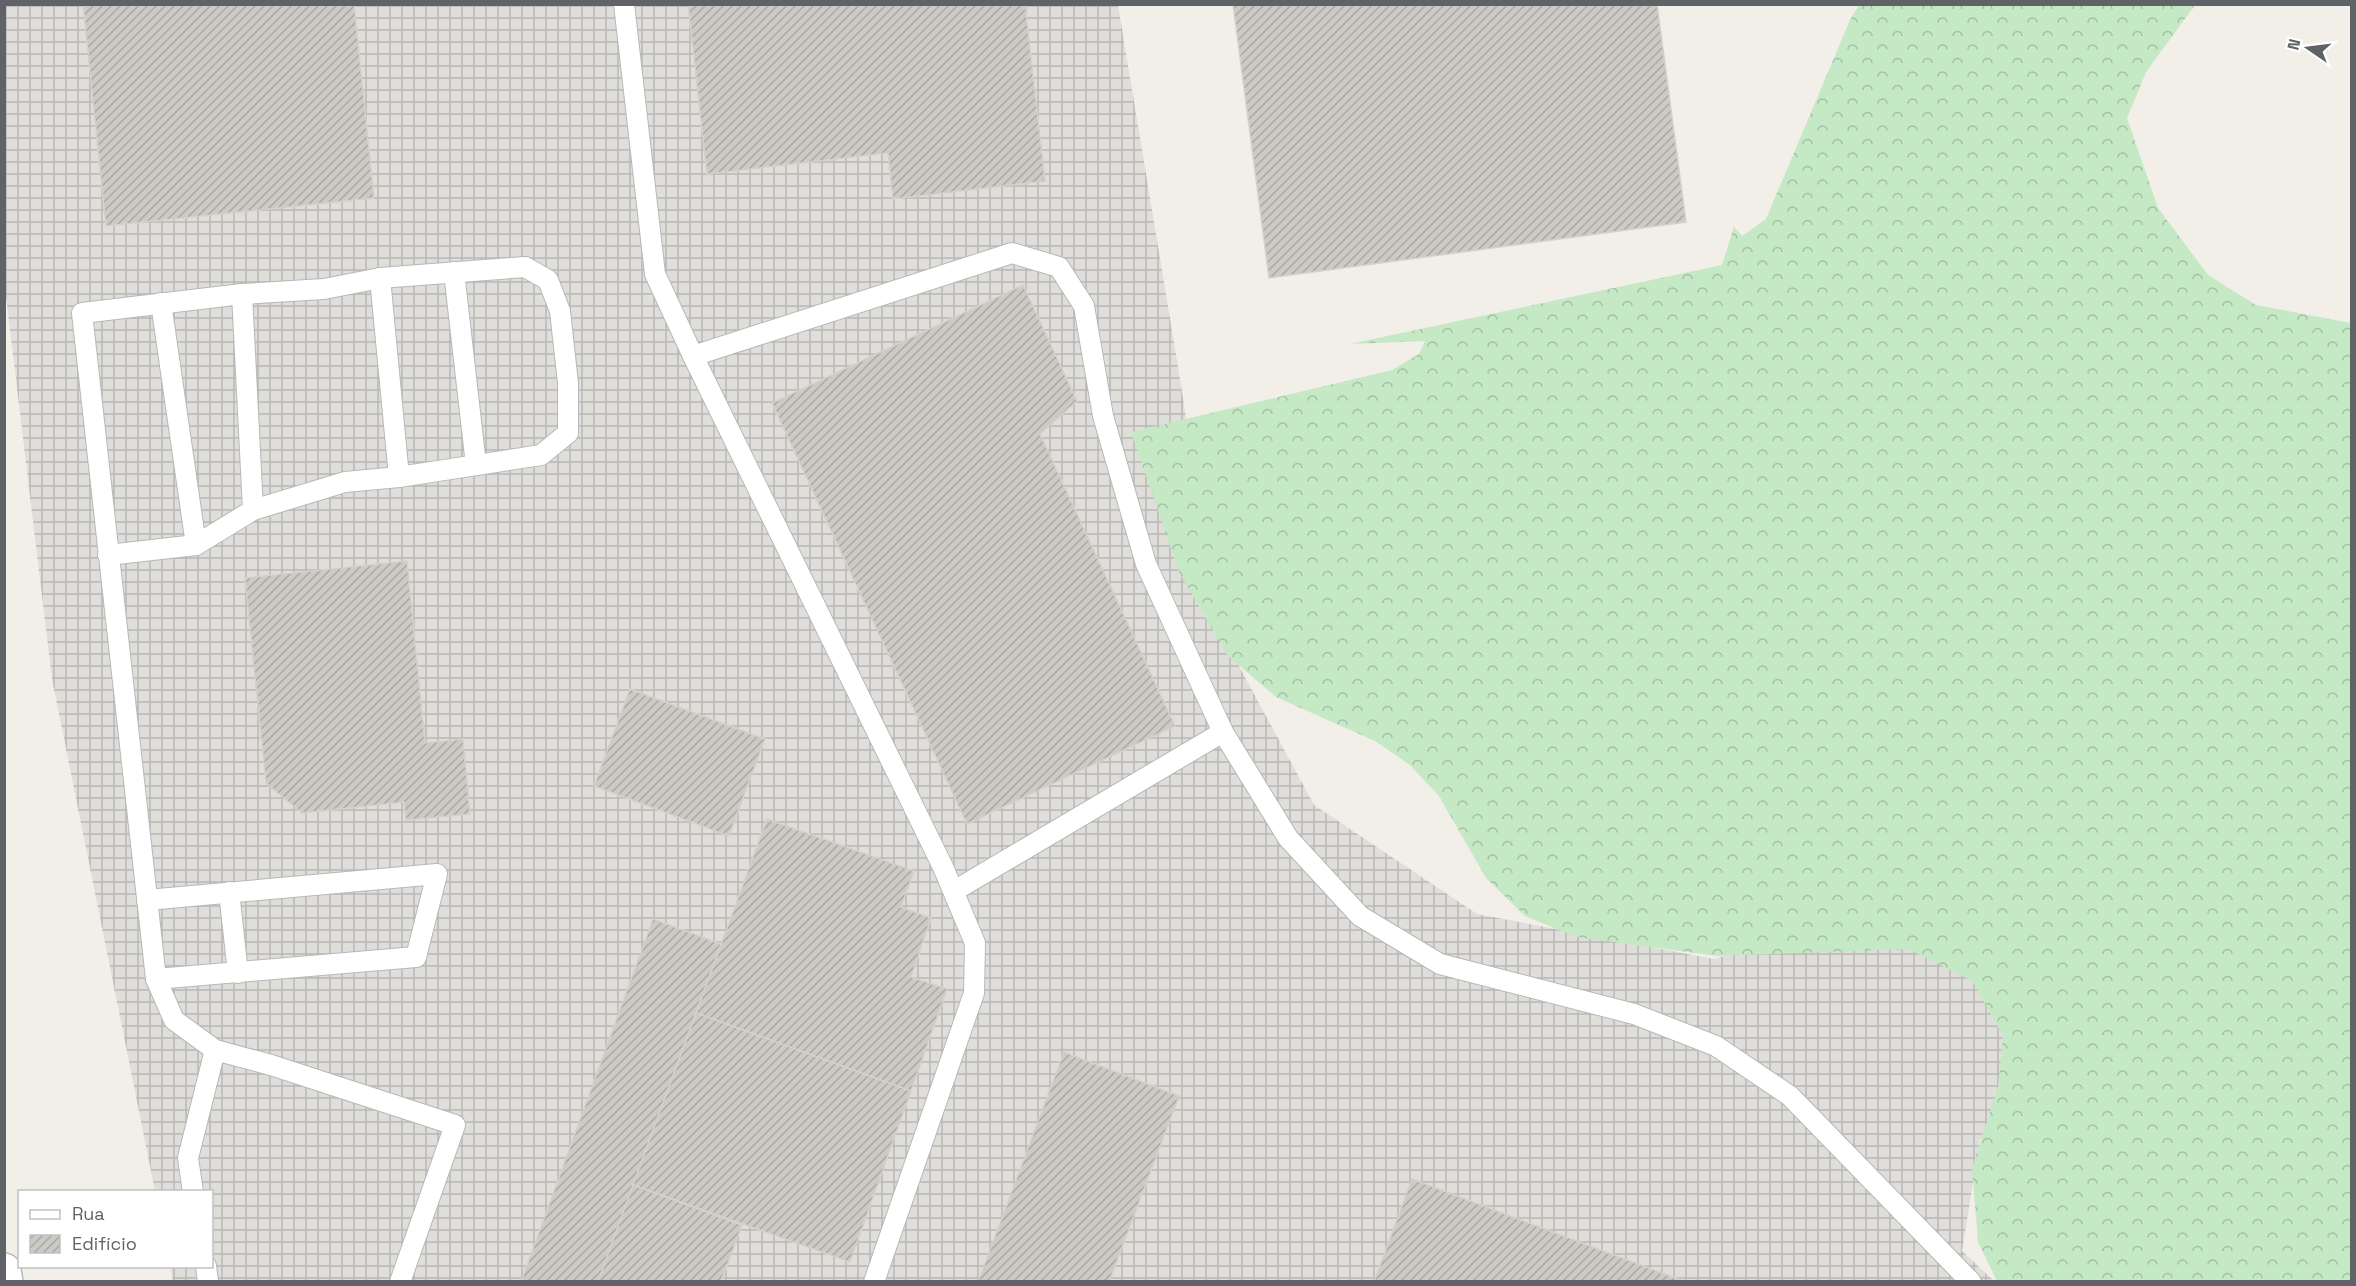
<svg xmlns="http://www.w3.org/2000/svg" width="2356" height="1286" viewBox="0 0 2356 1286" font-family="'Space Grotesk',sans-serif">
	<defs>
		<pattern id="industrial-grid" width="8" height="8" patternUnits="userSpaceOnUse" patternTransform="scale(1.5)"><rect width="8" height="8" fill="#e0deda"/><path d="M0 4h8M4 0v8" fill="none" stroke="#b9b8b5"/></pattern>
		<pattern id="forest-crowns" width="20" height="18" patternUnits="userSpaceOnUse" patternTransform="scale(1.5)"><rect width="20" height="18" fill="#c5e8c5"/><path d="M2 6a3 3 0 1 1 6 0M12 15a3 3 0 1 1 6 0" fill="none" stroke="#a3c0a4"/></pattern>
		<pattern id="building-hatch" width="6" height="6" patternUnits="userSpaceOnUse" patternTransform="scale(1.5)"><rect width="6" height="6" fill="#cccac5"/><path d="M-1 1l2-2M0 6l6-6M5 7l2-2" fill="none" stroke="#a9a8a4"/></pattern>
	</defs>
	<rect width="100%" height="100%" fill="#f1efe8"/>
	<path fill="url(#industrial-grid)" d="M4,5H1118L1180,379L1218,627L1314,805L1477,914L1714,959L1892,906L2040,1040L2037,1101L1980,1139L1962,1251L1994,1281H173L170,1267L212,1266V1192L155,1191L52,679L5,288Z"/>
	<path fill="url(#forest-crowns)" d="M1859,5H2195L2146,72L2127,118L2158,208L2208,275L2256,305L2351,323V1281H1997L1978,1242L1972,1168L1998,1087L2003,1036L1972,981L1908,949L1717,956L1576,937L1525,916L1486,878L1439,796L1410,765L1375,741L1276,697L1227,655L1179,572L1131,432L1392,370L1419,354L1425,341L1350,344L1722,265L1734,227L1742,236L1766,219L1850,20Z"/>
	<g fill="url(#building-hatch)" stroke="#d6d1c6" stroke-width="1.5">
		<path d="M83,4H354L374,198L106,226Z"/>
		<path d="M688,4H1025L1045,181L893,199L888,153L707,174Z"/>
		<path d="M1233,4H1657L1686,222L1269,278Z"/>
		<path d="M1023,285L1077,401L1040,434L1175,726L967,824L772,403Z"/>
		<path d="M407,561L425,743L463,739L470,814L406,820L404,802L302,813L266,783L245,578Z"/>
		<path d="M630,689L765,739L729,836L594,786Z"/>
		<path d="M767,819L914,871L901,907L931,918L911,977L947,989L911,1091L696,1013Z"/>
		<path d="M653,919L721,944L598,1282H521Z"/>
		<path d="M696,1013L911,1091L850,1262L633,1185Z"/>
		<path d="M1064,1052L1179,1096L1109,1282H978Z"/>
		<path d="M1412,1179L1686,1282H1374Z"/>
		<path d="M633,1185L742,1225L721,1282H598Z"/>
	</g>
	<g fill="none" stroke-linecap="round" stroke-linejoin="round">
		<defs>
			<g id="lane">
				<path d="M624,4L655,274L693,356L943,867L975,943L974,993L874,1282"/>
				<path d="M454,272L476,465"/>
				<path d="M380,278L399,477"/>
				<path d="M242,294L253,510"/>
				<path d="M161,303L196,545"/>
				<path d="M693,356L1012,253L1059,267L1084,306L1103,416L1146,564L1223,732L1288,838L1360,916L1440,964L1634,1014L1716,1046L1790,1096L1971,1282"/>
				<path d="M108,555L196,545L253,510L345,482L399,477L541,455L568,433V383L560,311L548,280L525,267L380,278L324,289L242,294L82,313L156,979L174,1020L215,1050L271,1065L455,1125L400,1282"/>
				<path d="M954,891L1223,732"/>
				<path d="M229,892L238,973"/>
				<path d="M147,900L437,874L416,957L156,979"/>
				<path d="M193,1192L188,1158L215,1050"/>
				<path d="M206,1266L208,1282"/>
			</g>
			<path id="secondary" d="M4,1270L6,1282"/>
		</defs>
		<use href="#lane" stroke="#b5b8bc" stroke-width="22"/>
		<use href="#secondary" stroke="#b6babf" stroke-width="36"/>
		<use href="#lane" stroke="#fff" stroke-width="20"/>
		<use href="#secondary" stroke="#fff" stroke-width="33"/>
	</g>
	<rect width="2356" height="1286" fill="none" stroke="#5f6368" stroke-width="12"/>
	<rect x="18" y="1190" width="195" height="78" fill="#ffffff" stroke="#bfc1c3" stroke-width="1.5"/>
	<rect x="30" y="1210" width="30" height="9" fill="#ffffff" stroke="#bfc1c3" stroke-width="1.5"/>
	<text x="72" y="1220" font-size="18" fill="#5f6368">Rua</text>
	<rect x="30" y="1235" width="30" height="18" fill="url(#building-hatch)" stroke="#bfc1c3" stroke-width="1.5"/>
	<text x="72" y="1250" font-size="18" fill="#5f6368">Edifício</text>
	<g transform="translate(2308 48) rotate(284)" stroke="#ffffff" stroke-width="4.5" paint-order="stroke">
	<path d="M0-4.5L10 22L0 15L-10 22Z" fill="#5f6368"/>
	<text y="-9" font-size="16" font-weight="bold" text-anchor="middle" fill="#5f6368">N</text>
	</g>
</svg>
